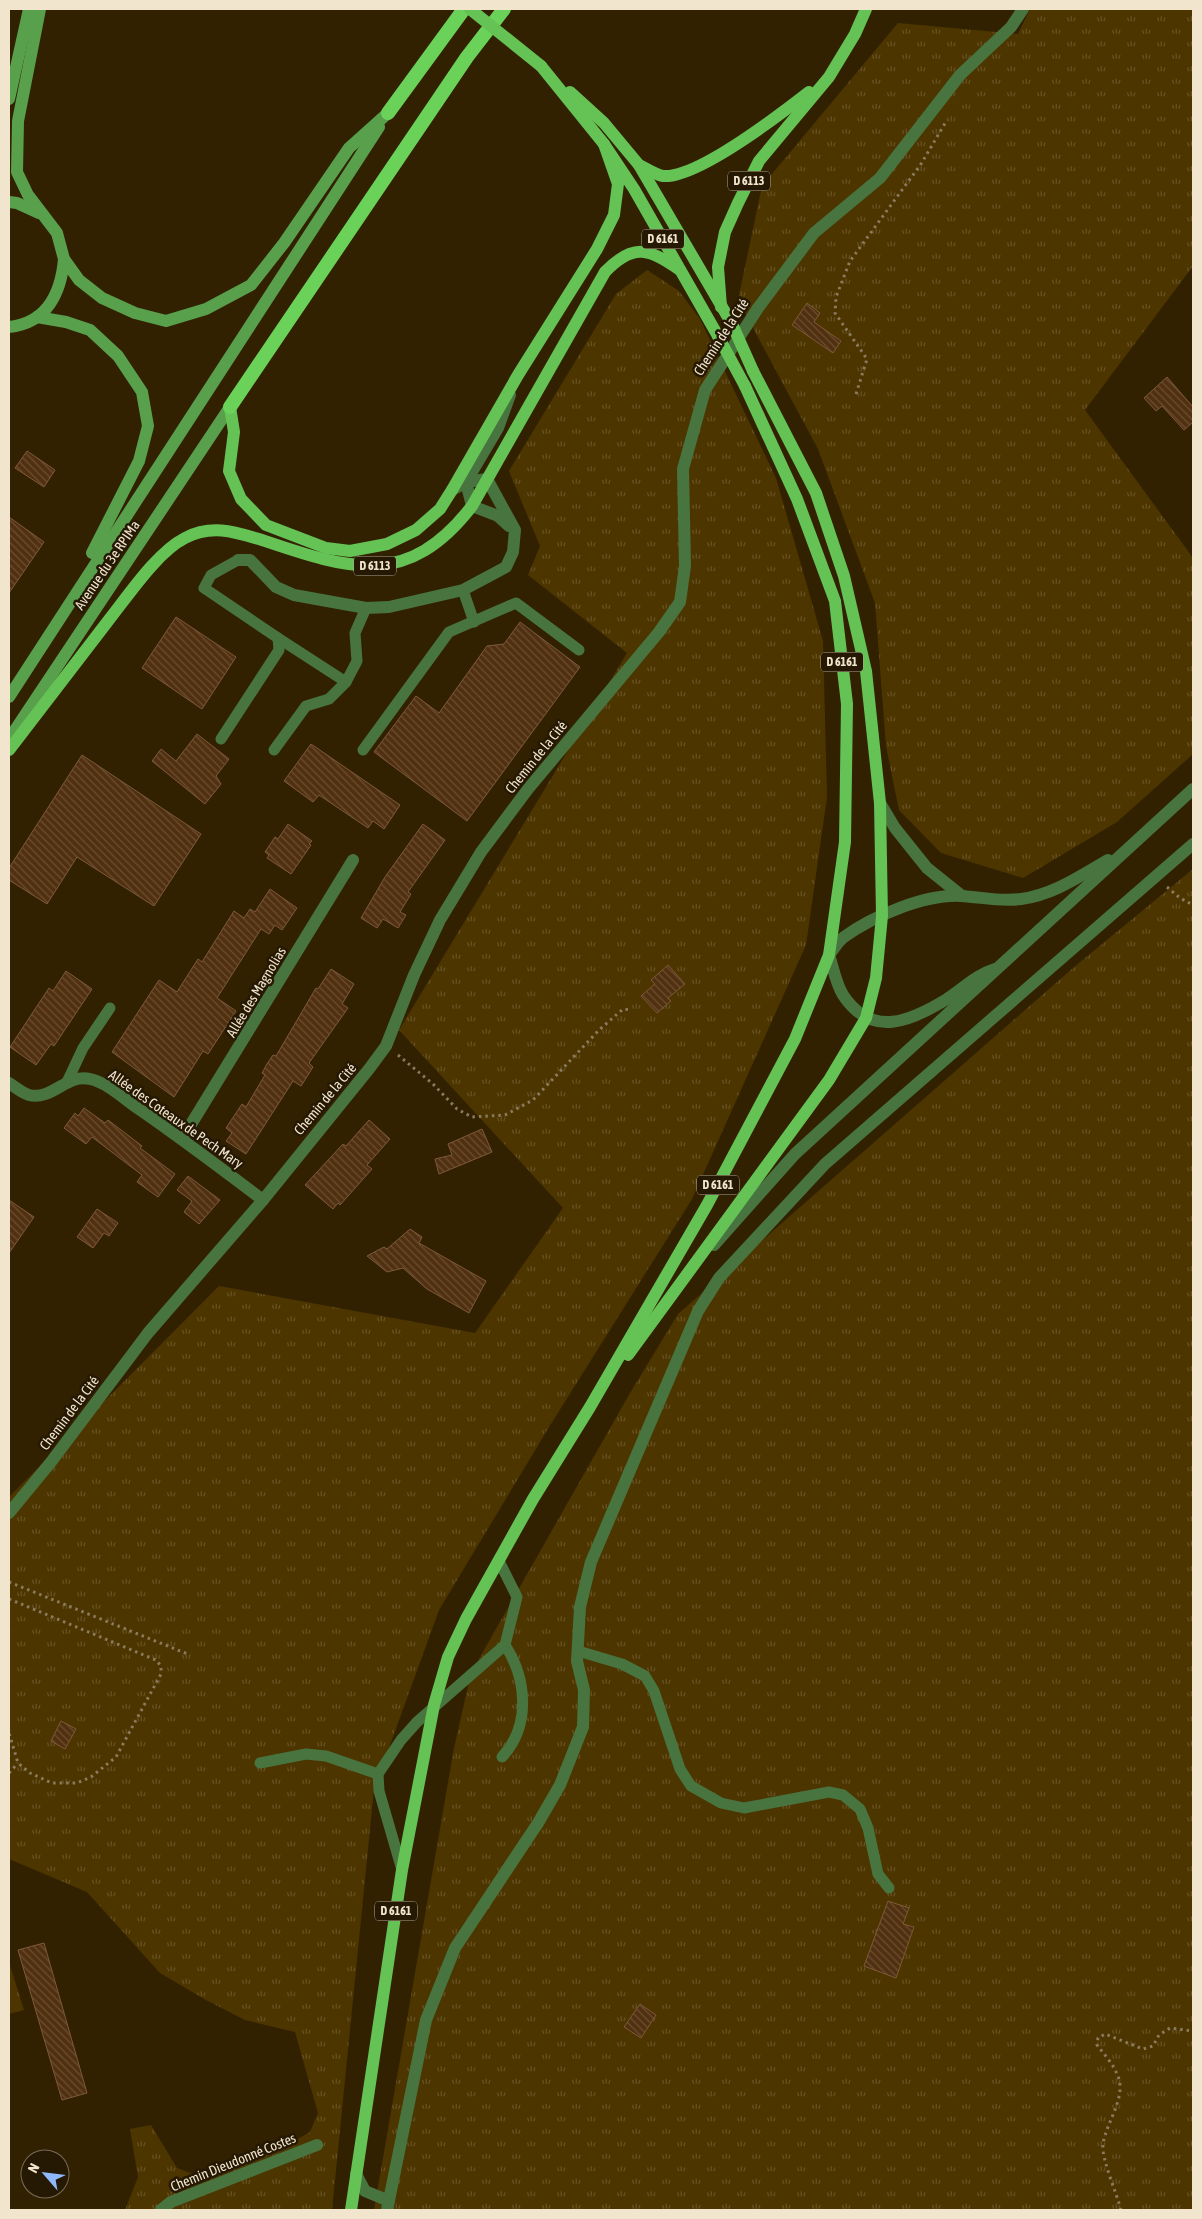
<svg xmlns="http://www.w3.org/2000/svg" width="1202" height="2219" viewBox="0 0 1202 2219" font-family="'Asap Condensed',sans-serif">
	<defs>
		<pattern id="grass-tufts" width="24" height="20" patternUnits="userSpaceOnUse" patternTransform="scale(1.25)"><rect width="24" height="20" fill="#4d3500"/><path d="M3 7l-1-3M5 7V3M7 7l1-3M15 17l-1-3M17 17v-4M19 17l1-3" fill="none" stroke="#675224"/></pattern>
		<pattern id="building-back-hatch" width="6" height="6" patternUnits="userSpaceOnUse" patternTransform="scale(1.25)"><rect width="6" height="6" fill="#513010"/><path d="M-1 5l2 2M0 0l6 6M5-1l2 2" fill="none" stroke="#6a4e32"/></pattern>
	</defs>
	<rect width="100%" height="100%" fill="#322101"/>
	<g fill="url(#grass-tufts)">
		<path d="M1030,9H1193V266L1085,410L1193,558V754L1117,822L1023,878L941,853L899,810L886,746L875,603L818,449L738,300L762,186L898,23L1018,34Z"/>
		<path d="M647,270L679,291L700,319L776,478L823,641L827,797L806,945L692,1199L549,1427L439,1610L374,1789L332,2210H125L138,2177L130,2129L151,2125L177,2168L196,2175L291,2143L310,2132L318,2113L295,2032L245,2020L206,2000L160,1973L87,1892L9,1859V1497L219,1286L475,1333L563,1208L399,1030L627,653L528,575L540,546L509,471L616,294Z"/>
		<path d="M1193,869V2210H374L454,1748L471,1673L630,1393L678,1314L1073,968Z"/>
		<path d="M9,1962L24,2010L9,2014Z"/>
	</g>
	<g fill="url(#building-back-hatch)" stroke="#7e593a">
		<path d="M807,303L820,313L814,322L841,341L833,353L792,325Z"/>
		<path d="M1167,377L1193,407V422L1184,430L1162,406L1156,411L1144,398Z"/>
		<path d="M27,451L55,470L44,487L15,468Z"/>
		<path d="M9,517L44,542L9,593Z"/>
		<path d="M176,617L236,657L202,709L142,668Z"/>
		<path d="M520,622L580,667L467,821L374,752L416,696L439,713L487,646L504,644Z"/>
		<path d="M197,734L229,759L216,776L221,784L205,804L152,761L161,749L176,761Z"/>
		<path d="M311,744L400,805L384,829L373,821L368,828L319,795L313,802L284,781Z"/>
		<path d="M82,755L201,834L154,906L77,857L47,904L9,880V868Z"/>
		<path d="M288,824L312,841L309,844L311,845L291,874L267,858L269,855L265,852L275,837L278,839Z"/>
		<path d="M423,824L445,840L408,892L411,894L400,912L406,915L398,928L383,919L377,928L361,918L385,877Z"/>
		<path d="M270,889L297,908L282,930L275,925L269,934L261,929L217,998L236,1011L208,1054L203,1051L174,1097L112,1052L159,980L177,992L198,959L202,962L234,911L244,918L250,909L255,912Z"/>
		<path d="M668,965L685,984L668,998L671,1001L657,1013L641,996L655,984L651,980Z"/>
		<path d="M331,969L354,984L342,1004L348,1008L309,1063L313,1067L301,1086L293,1081L246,1154L226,1141L232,1133L226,1128L242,1104L246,1107L265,1075L262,1073L267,1064L273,1055L276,1056L316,988L318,989Z"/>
		<path d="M66,971L92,989L54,1046L51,1044L36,1065L10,1047L49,988L53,991Z"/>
		<path d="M84,1108L105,1123L108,1120L142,1146L140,1148L175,1174L158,1197L137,1182L142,1175L92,1137L86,1144L64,1128L75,1113L78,1116Z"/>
		<path d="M369,1120L390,1139L367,1165L372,1169L340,1205L338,1203L333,1209L305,1185L343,1144L346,1146Z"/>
		<path d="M482,1129L492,1152L439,1174L435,1159L452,1155L448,1144Z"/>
		<path d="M188,1176L220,1200L199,1224L184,1212L192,1201L177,1190Z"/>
		<path d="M9,1200L34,1217L9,1253Z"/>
		<path d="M97,1209L118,1223L109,1236L104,1233L93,1248L77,1237Z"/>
		<path d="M410,1229L422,1237L419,1243L486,1281L469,1313L427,1289L403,1268L387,1272L367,1256L384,1247L387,1249Z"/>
		<path d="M61,1721L76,1729L65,1749L51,1741Z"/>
		<path d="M888,1901L909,1908L903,1924L914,1927L896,1978L864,1966Z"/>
		<path d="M44,1943L87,2093L62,2100L18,1950Z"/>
		<path d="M640,2004L656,2015L641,2038L624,2027Z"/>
	</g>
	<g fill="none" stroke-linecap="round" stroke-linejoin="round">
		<g stroke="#8a7b5f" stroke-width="3" stroke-dasharray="2.5 4" stroke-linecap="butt">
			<path d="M856,394L867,359L835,313L836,297L850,261L921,164L947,120"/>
			<path d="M1167,887L1180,898L1193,905"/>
			<path d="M398,1055L433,1084L457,1109L472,1117L505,1115L533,1100L599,1030L623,1009L631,1010"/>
			<path d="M9,1582L190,1655"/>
			<path d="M9,1599L156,1660L161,1666V1674L116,1757L91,1777L77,1783H52L30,1773L18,1763L9,1733"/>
			<path d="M9,1773L18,1763"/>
			<path d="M1121,2210C1117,2194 1101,2158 1103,2144C1106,2122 1128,2096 1117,2074C1113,2064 1104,2054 1097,2045L1098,2038L1105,2034L1143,2049L1153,2046L1159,2035L1170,2028L1193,2031"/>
		</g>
		<g stroke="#487440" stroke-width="11">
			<path d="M463,590L474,622"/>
			<path d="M278,638L346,682"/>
			<path d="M221,739L279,650L278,638L204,588L211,575L238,560"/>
			<path d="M274,750L306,706L329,699L346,682L357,661L355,633L366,608"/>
			<path d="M363,750L449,632L516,603L579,650"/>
			<path d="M67,1082L83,1048L110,1008"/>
			<path d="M578,1651L622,1664L645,1676L654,1691L680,1769L691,1786L721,1803L744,1808L829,1792L843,1795L860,1809L868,1828L878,1874L889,1888"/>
			<path d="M502,1757C531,1726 527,1679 505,1645"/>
			<path d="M260,1763L306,1754L326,1756L378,1774"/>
			<path d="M402,1870L379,1791L378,1774L401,1740L417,1722L505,1645L517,1597L499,1561"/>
		</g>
		<g stroke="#487440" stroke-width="12">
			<path d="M509,526L498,516L472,506L466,482L498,428L510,395"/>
			<path d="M238,560H250L276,587L294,595L366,608L389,607L463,590L506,567L513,552L515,530L487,479L466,482L452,490"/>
			<path d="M9,1083C15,1087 22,1093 29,1095C52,1101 67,1073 90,1079C108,1083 124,1099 139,1109C181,1138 222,1169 263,1200"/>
			<path d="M182,1139L353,860"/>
			<path d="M9,1513L51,1462L148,1333L263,1200L369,1069L386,1046L414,975L440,920L481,852L528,789L659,632L680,602L685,566L683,469L705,390L758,308L814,233L880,178L960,75L1011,27L1023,9"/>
			<path d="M356,2174L365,2191L389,2201"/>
			<path d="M161,2210L171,2202L317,2145"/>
			<path d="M387,2210L426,2020L455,1948L538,1823L560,1785L583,1727L584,1690L577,1661L580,1607L591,1562L698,1311L719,1278L825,1164L1193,844"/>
		</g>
		<g stroke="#487440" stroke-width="12">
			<path d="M880,803L895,828L927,868L962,896"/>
			<path d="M995,969C976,975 964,988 947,999C911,1021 872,1039 843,995C836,984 833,967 829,955C834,949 838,941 844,937C873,916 925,894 961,896C981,897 1000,902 1021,899C1053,895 1080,876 1108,860"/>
			<path d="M714,1245L795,1154L1193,789"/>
		</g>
		<g stroke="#59a04c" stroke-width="12">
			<path d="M40,9L18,121L17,172L28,195L57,233L64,259L79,280L102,298L135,313L166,321L206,309L251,285L284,243L349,148L388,113"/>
			<path d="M9,99L29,9"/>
			<path d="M9,202L17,203L39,213"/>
			<path d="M37,317L66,322L90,330L118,356L142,392L148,426L139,461L92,553"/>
			<path d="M9,327C47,323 61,293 64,259"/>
			<path d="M9,697L379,127"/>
			<path d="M9,739L230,407"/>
		</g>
		<g stroke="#65c254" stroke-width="12">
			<path d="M541,66L604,144L634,189L718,336"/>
			<path d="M570,92L604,123L639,165L732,324"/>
			<path d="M639,165C646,168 656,175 663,176C697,179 782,113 809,92"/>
			<path d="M721,307L718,267L725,232L738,203L759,161L829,77L855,34L866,9"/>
			<path d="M230,407L234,432L229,471L241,499L266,525L326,548L350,551L387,544L416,530L440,509L452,490L518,375L597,249L614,215L618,184L604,144"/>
			<path d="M9,750C42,707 75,664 108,621C128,596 157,552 185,538C212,524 235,532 262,540C348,569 407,590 472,506L605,272C634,242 649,249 680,270"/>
			<path d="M628,1355L829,1080L866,1018L876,978L882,916L880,803L866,671L844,576L816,493L753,371"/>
			<path d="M351,2210L402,1870L434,1705L448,1657L466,1619L533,1499L590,1407L707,1205L795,1039L829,955L845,842L847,704L835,601L797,499L745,386"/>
		</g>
		<g stroke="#6ad258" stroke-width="14">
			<path d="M388,113L464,9"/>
			<path d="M230,407L467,57L504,9"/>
		</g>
		<g stroke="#65c254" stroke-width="12">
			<path d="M470,9L541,66"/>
			<path d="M732,324L753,371"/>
			<path d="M718,336L745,386"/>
		</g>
	</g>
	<g text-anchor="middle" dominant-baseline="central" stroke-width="5" stroke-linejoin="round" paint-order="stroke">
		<g fill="#251904" stroke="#b4a891" stroke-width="1">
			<rect x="728" y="171.5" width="42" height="19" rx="4"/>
			<rect x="642" y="229.5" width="42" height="19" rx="4"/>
			<rect x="354" y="556.5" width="42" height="19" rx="4"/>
			<rect x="821" y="652.5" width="42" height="19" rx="4"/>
			<rect x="697" y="1175.5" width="42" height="19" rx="4"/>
			<rect x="375" y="1901.5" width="42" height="19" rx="4"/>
		</g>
		<g font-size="12" font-weight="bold" fill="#f2e5ce">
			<text x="749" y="181">D 6113</text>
			<text x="663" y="239">D 6161</text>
			<text x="375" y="566">D 6113</text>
			<text x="842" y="662">D 6161</text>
			<text x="718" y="1185">D 6161</text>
			<text x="396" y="1911">D 6161</text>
		</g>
		<g font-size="14" fill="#f2e5ce" stroke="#251904">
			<text transform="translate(721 337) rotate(-57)">Chemin de la Cité</text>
			<text transform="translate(107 565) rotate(-56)">Avenue du 3e RPIMa</text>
			<text transform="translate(536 757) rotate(-51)">Chemin de la Cité</text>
			<text transform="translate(256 992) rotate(-59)">Allée des Magnolias</text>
			<text transform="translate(325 1099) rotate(-50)">Chemin de la Cité</text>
			<text transform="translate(176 1119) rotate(35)">Allée des Coteaux de Pech Mary</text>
			<text transform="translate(69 1413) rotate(-53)">Chemin de la Cité</text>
			<text transform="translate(233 2162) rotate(-22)">Chemin Dieudonné Costes</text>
		</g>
	</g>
	<rect width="1202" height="2219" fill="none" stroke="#f2e5ce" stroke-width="20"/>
	<g transform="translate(45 2174) rotate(298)"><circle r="24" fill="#251904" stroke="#776b55"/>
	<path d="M0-4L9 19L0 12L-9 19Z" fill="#90b8fd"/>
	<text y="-8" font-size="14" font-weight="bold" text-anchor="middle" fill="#f2e5ce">N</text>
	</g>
</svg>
